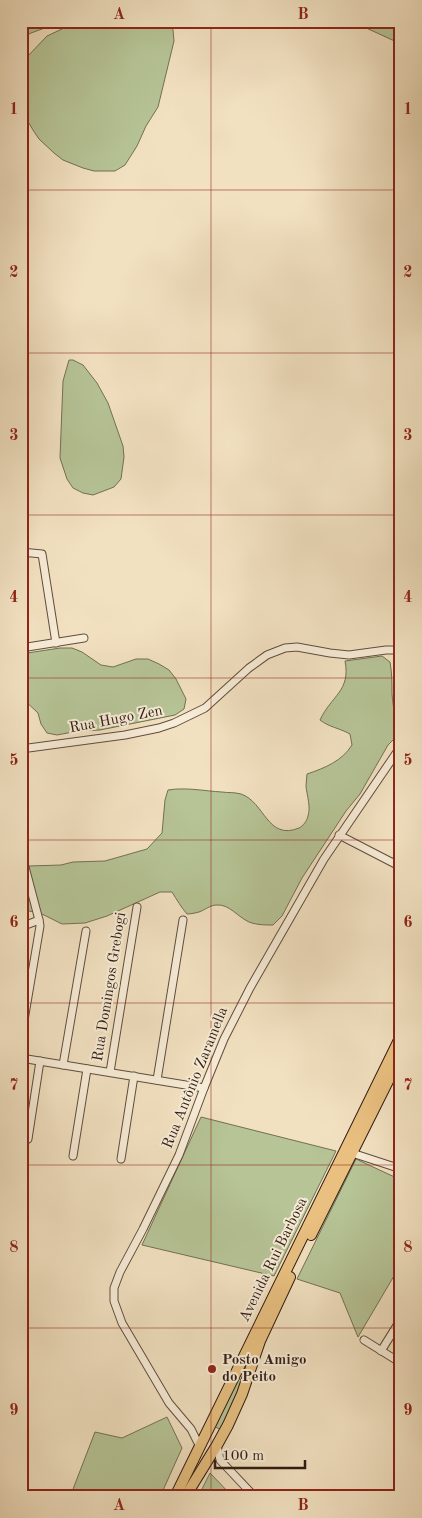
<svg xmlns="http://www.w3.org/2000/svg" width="422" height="1518" viewBox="0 0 422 1518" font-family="'Old Standard TT',serif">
	<rect width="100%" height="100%" fill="#f2e1c1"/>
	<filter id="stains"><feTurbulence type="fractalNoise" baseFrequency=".004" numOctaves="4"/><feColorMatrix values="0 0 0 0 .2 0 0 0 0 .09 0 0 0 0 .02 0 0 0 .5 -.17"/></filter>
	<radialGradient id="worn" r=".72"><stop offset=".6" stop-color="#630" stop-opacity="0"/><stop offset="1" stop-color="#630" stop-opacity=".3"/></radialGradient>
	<g fill="#b6c496" stroke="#727054">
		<path d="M21,21H64L31,33L21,39Z"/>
		<path d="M79,21H170L173,30L174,41L158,107L146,126L137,146L125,165L115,171H94L83,168L63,160L54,153L39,139L33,130L27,120L21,102V68L27,57L47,36Z"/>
		<path d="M351,21H401V44Z"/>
		<path d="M69,360H73L83,365L97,383L108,403L123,446L124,457L121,479L114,487L93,495L83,493L73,488L67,479L60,458L63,381Z"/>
		<path d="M60,648H72L82,652L101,665L113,667L136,659H148L159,664L169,670L176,679L186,699L184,709L175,715L100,730L78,731L57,735L47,733L41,724L38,713L21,697V654Z"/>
		<path d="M382,656L390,662C392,673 392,683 392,694C393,709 397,720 396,737L388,745L360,794L346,811L302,878L282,916L273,925C265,925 257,925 249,922C238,917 229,904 217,905C210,905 205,910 199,912C195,913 191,914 187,914C181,907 177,900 172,892H160L107,916L85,923L62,924L40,913L29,911L21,913V861L29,866L61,865L73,862L105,861L147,849L162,833L165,800L168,790C186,787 204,791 222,792C228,793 234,792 241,794C265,802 267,841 299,828C303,826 307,821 308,816C311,807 307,796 306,786C306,782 307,778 307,774C325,768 342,761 352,745L350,734C339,728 329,727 320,720C331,696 351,691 345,661Z"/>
		<path d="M201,1117L336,1151L274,1276L142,1245Z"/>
		<path d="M356,1159L401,1180V1264L358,1337L340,1293L297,1279Z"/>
		<path d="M236,1377L244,1381L221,1430L212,1425Z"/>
		<path d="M167,1417L182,1448L160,1497H70L95,1432L122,1438Z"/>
		<path d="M210,1473L233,1497H198Z"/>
	</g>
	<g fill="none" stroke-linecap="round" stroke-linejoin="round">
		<defs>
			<g id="minor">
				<path d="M21,552L42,554L56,643"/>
				<path d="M401,635L398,649L401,677"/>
				<path d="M21,648L84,638"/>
				<path d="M21,749L125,735L159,728L174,723L205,708L249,668L267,655L285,648L297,647L330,653L349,655L386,650H401"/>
				<path d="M339,835L401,867"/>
				<path d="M21,852L39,920L40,926L21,1038"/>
				<path d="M21,927L39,920"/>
				<path d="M21,1058L204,1088"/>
				<path d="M63,1065L86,931"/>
				<path d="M110,1072L137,907"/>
				<path d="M157,1080L183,920"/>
				<path d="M28,1139L40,1061"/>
				<path d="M352,1153L401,1169"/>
				<path d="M73,1156L87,1069"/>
				<path d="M121,1159L134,1076"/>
				<path d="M364,1340L401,1363"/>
				<path d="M381,1351L401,1319"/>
				<path d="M199,1445L191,1429L169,1403L122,1323L114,1301V1288L120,1272L143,1229L179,1155L204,1088L224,1039L250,988L324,859L401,746"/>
				<path d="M217,1445L220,1460L255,1497"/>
			</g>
			<g id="primary">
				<path d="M311,1235L401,1055"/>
				<path d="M175,1497L401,1036"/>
				<path d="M185,1497L217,1445L228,1425L242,1394L260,1341L290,1277"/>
			</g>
		</defs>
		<use href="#minor" stroke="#604d3e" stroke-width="9"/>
		<use href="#primary" stroke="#2f1c12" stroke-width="12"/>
		<use href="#minor" stroke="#f7ecd7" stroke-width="7"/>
		<use href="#primary" stroke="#e9c080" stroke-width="10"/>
	</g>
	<path fill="none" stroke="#8f2418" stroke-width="1" stroke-opacity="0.55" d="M211,21V1497M21,190H401M21,353H401M21,515H401M21,678H401M21,840H401M21,1003H401M21,1165H401M21,1328H401"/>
	<circle fill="#8f2418" stroke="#f7ecd7" stroke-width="2" cx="212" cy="1369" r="5"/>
	<g text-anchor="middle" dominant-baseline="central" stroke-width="4" stroke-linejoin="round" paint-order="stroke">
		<g font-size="15" fill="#2f1c12" stroke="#f7ecd7">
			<text transform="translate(116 720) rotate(-11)">Rua Hugo Zen</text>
			<text transform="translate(110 987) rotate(-81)">Rua Domingos Grebogi</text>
			<text transform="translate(196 1078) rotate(-68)">Rua Antônio Zaramella</text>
			<text transform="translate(274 1260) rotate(-64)">Avenida Rui Barbosa</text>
		</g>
		<g font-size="15" font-weight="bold" fill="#2f1c12" stroke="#f7ecd7" text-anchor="start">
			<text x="222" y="1360">Posto Amigo<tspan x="222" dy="17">do Peito</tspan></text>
		</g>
	</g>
	<rect width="422" height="1518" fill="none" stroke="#f2e1c1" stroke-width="55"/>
	<path d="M215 1460v8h90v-8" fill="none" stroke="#2f1c12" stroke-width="2.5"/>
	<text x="222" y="1460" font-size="15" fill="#2f1c12" stroke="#f7ecd7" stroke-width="4" paint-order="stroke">100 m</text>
	<rect x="28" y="28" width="366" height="1462" fill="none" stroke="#8f2418" stroke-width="2"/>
	<g font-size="16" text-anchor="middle" font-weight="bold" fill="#8f2418">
		<text x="119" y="19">A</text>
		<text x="303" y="19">B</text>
		<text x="14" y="114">1</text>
		<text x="408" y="114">1</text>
		<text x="14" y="277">2</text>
		<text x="408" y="277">2</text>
		<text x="14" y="440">3</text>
		<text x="408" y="440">3</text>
		<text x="14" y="602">4</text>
		<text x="408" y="602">4</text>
		<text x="14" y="765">5</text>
		<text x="408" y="765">5</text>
		<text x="14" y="927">6</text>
		<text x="408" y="927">6</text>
		<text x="14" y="1090">7</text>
		<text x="408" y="1090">7</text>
		<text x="14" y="1252">8</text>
		<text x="408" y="1252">8</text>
		<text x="14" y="1415">9</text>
		<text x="408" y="1415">9</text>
		<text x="119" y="1510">A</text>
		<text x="303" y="1510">B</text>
	</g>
	<rect width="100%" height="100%" filter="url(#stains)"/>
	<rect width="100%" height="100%" fill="url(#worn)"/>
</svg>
